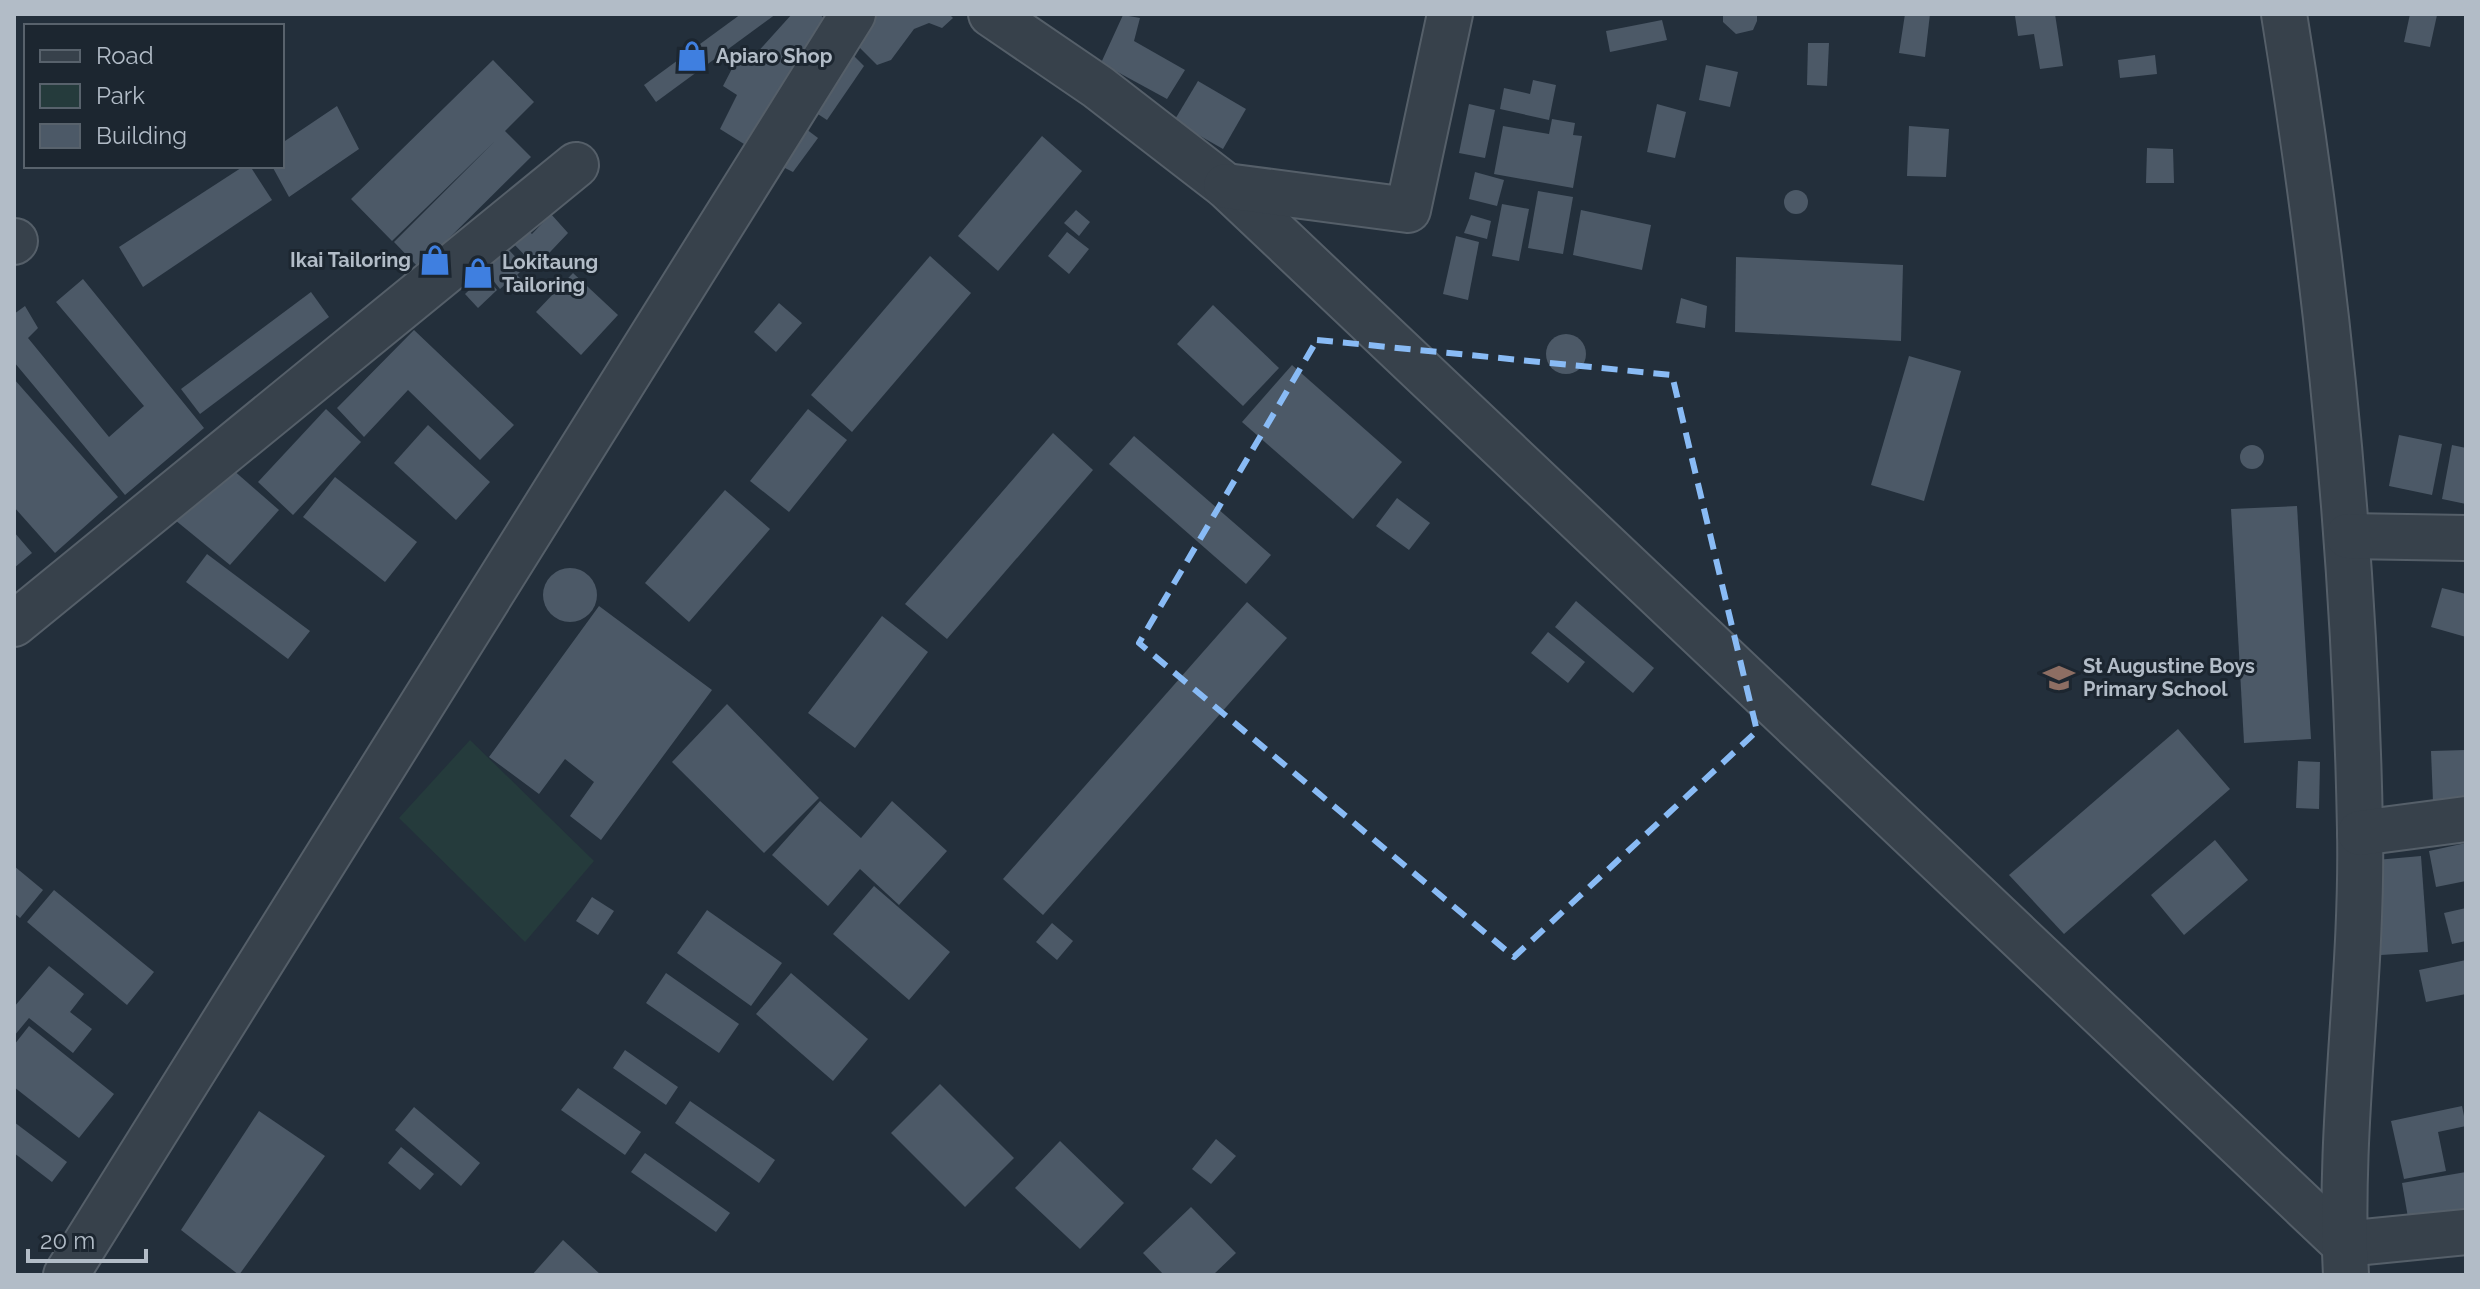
<svg xmlns="http://www.w3.org/2000/svg" width="2480" height="1289" viewBox="0 0 2480 1289" font-family="Raleway,sans-serif">
	<rect width="100%" height="100%" fill="#232f3b"/>
	<path fill="#253b3c" d="M470,740L594,861L525,942L399,818Z"/>
	<g fill="#4c5967">
		<path d="M741,14H776L656,102L644,85Z"/>
		<path d="M792,14H820L827,23L744,144L720,129L737,95L723,86L737,59L746,65Z"/>
		<path d="M870,14H949L953,18L942,28L929,23L914,29L891,60L877,65L860,48L851,44Z"/>
		<path d="M1723,14H1757V21L1753,30L1736,34L1723,22Z"/>
		<path d="M1905,14H1930L1925,57L1899,53Z"/>
		<path d="M2055,14L2063,66L2040,69L2034,34L2018,36L2015,16Z"/>
		<path d="M2410,14L2437,15L2430,47L2404,42Z"/>
		<path d="M1123,15L1140,18L1134,41L1185,70L1167,99L1101,63Z"/>
		<path d="M1662,20L1667,40L1610,52L1606,31Z"/>
		<path d="M1808,43H1829L1827,86L1807,85Z"/>
		<path d="M846,48L864,66L827,120L807,107Z"/>
		<path d="M2155,55L2157,74L2120,78L2118,60Z"/>
		<path d="M493,60L534,102L505,131L531,157L419,268L394,242L495,141L392,241L351,199Z"/>
		<path d="M1706,65L1738,72L1730,107L1699,100Z"/>
		<path d="M1533,80L1556,85L1549,120L1500,109L1504,88L1530,94Z"/>
		<path d="M1198,81L1246,109L1223,149L1174,121Z"/>
		<path d="M1469,104L1495,110L1485,158L1459,153Z"/>
		<path d="M1657,104L1686,112L1675,158L1647,152Z"/>
		<path d="M337,106L359,149L289,197L272,166H282V143Z"/>
		<path d="M1552,119L1575,123L1573,135L1582,136L1573,188L1494,174L1503,126L1549,134Z"/>
		<path d="M798,123L818,138L793,172L771,161Z"/>
		<path d="M1909,126L1949,129L1946,177L1907,176Z"/>
		<path d="M1042,136L1082,171L998,271L958,236Z"/>
		<path d="M2147,148L2173,149L2174,183H2146Z"/>
		<path d="M244,166H250L272,200L143,287L119,247Z"/>
		<path d="M1475,172L1504,180L1497,206L1469,199Z"/>
		<circle cx="1796" cy="202" r="12"/>
		<path d="M1538,191L1573,197L1563,254L1528,248Z"/>
		<path d="M1502,204L1529,209L1519,261L1492,256Z"/>
		<path d="M1076,210L1090,222L1079,236L1064,223Z"/>
		<path d="M1581,210L1651,225L1642,270L1573,255Z"/>
		<path d="M551,214L568,233L536,267L511,241L525,228L532,234Z"/>
		<path d="M1471,215L1491,221L1487,239L1464,233Z"/>
		<path d="M1067,232L1089,249L1069,274L1048,256Z"/>
		<path d="M1456,236L1479,242L1468,300L1443,294Z"/>
		<path d="M506,247L525,267L517,275L524,282L516,290L508,282L500,289L483,268Z"/>
		<path d="M930,256L971,293L852,432L811,395Z"/>
		<path d="M1736,257L1903,265L1901,341L1735,332Z"/>
		<path d="M573,273L618,315L581,355L536,312Z"/>
		<path d="M485,275L497,290L478,308L465,294Z"/>
		<path d="M83,279L204,428L125,495L14,362V314L25,306L38,328L28,338L109,437L144,406L56,302Z"/>
		<path d="M311,292L329,317L200,414L181,389Z"/>
		<path d="M1681,298L1707,306L1705,328L1676,323Z"/>
		<path d="M779,303L802,323L776,352L754,332Z"/>
		<path d="M1213,305L1279,368L1243,406L1177,344Z"/>
		<path d="M414,330L514,425L480,460L408,390L364,437L337,408Z"/>
		<circle cx="1566" cy="354" r="20"/>
		<path d="M1909,356L1961,371L1924,501L1871,485Z"/>
		<path d="M1292,365L1402,462L1353,519L1242,422Z"/>
		<path d="M14,379L118,497L55,553L14,507Z"/>
		<path d="M326,409L361,442L293,515L258,482Z"/>
		<path d="M808,409L847,440L789,512L750,481Z"/>
		<path d="M428,425L490,482L456,520L394,463Z"/>
		<path d="M1053,433L1093,470L947,639L905,604Z"/>
		<path d="M2399,435L2442,444L2432,495L2389,486Z"/>
		<path d="M1134,436L1271,555L1246,584L1109,464Z"/>
		<path d="M2452,445L2466,448V504L2442,499Z"/>
		<circle cx="2252" cy="457" r="12"/>
		<path d="M232,469L279,510L230,565L175,520Z"/>
		<path d="M335,477L417,542L385,582L303,517Z"/>
		<path d="M725,490L770,529L689,622L645,583Z"/>
		<path d="M1397,498L1430,523L1409,550L1376,526Z"/>
		<path d="M2297,506L2311,739L2244,743L2231,509Z"/>
		<path d="M14,532L32,553L14,568Z"/>
		<path d="M207,554L310,631L288,659L186,582Z"/>
		<circle cx="570" cy="595" r="27"/>
		<path d="M2442,588L2466,594V637L2431,627Z"/>
		<path d="M1576,601L1654,668L1633,693L1555,627Z"/>
		<path d="M1247,602L1287,638L1043,915L1003,879Z"/>
		<path d="M599,606L712,690L601,840L570,816L594,782L565,759L539,794L489,757Z"/>
		<path d="M882,616L928,652L855,748L808,713Z"/>
		<path d="M1548,632L1585,662L1568,683L1531,653Z"/>
		<path d="M727,704L819,798L764,853L672,762Z"/>
		<path d="M2178,729L2230,789L2064,934L2009,875Z"/>
		<path d="M2466,750V801L2433,802L2431,751Z"/>
		<path d="M2298,761L2320,762L2319,809L2296,808Z"/>
		<path d="M820,801L861,838L892,801L947,851L899,905L860,869L828,906L772,855Z"/>
		<path d="M2215,840L2248,880L2184,935L2151,895Z"/>
		<path d="M2466,843V881L2436,887L2429,851Z"/>
		<path d="M2421,856L2428,952L2381,955L2376,860Z"/>
		<path d="M14,866L43,890L20,918L14,913Z"/>
		<path d="M874,886L950,952L909,1000L833,934Z"/>
		<path d="M54,890L154,972L127,1005L27,922Z"/>
		<path d="M592,897L614,911L598,935L576,921Z"/>
		<path d="M2466,908V941L2452,944L2444,913Z"/>
		<path d="M707,910L782,963L751,1006L677,953Z"/>
		<path d="M1052,923L1073,941L1057,960L1036,942Z"/>
		<path d="M2466,960V994L2426,1002L2419,970Z"/>
		<path d="M49,966L84,994L70,1012L92,1029L73,1053L29,1018L14,1036V1007Z"/>
		<path d="M666,973L739,1024L719,1053L646,1003Z"/>
		<path d="M791,973L868,1039L833,1081L756,1014Z"/>
		<path d="M29,1026L114,1094L79,1138L14,1087V1045Z"/>
		<path d="M625,1050L678,1087L666,1105L613,1068Z"/>
		<path d="M940,1084L1014,1158L965,1207L891,1133Z"/>
		<path d="M578,1088L641,1132L625,1155L561,1110Z"/>
		<path d="M690,1101L775,1160L759,1183L675,1123Z"/>
		<path d="M2462,1106L2466,1126L2438,1132L2446,1171L2404,1179L2391,1121Z"/>
		<path d="M414,1107L480,1163L461,1186L395,1130Z"/>
		<path d="M259,1111L325,1156L239,1275L181,1230Z"/>
		<path d="M14,1122L67,1162L52,1182L14,1153Z"/>
		<path d="M1216,1139L1236,1156L1211,1184L1192,1169Z"/>
		<path d="M1060,1141L1124,1203L1080,1249L1015,1188Z"/>
		<path d="M401,1147L434,1174L420,1190L388,1163Z"/>
		<path d="M645,1153L730,1213L716,1232L631,1172Z"/>
		<path d="M2466,1172V1220L2410,1229L2402,1183Z"/>
		<path d="M1191,1207L1236,1253L1213,1275H1164L1143,1253Z"/>
		<path d="M563,1240L601,1275H532Z"/>
	</g>
	<g fill="none" stroke-linecap="round" stroke-linejoin="round">
		<defs>
			<g id="minor">
				<path d="M991,14L1098,87L1226,186L2344,1244L2466,1232"/>
				<path d="M2284,14C2328,284 2355,557 2360,830C2363,978 2338,1127 2346,1275"/>
				<path d="M1226,186L1408,210L1450,14"/>
				<path d="M14,242L15,241"/>
				<path d="M2348,536L2466,538"/>
				<path d="M14,624L576,165"/>
				<path d="M2360,833L2466,819"/>
				<path d="M66,1275L853,14"/>
			</g>
		</defs>
		<use href="#minor" stroke="#555f69" stroke-width="48"/>
		<use href="#minor" stroke="#37414b" stroke-width="44"/>
	</g>
	<path fill="none" stroke="#89bbf5" stroke-width="6" stroke-dasharray="16 10" stroke-linejoin="round" d="M1317,340L1672,375L1757,731L1514,957L1139,643Z"/>
	<defs>
		<symbol id="shop-bare" viewBox="-9 -9 18 18"><path d="M-5-2.5h2.3a2.7 3.5 0 0 1 5.4 0H5L5.5 6h-11ZM-1.5-2.5h3a1.5 2.3 0 0 0-3 0Z" fill="#3f7fe0" stroke="#1c2630" stroke-width="2.5" paint-order="stroke"/></symbol>
		<symbol id="school-bare" viewBox="-9 -9 18 18"><path d="M0-5L7-2L0 1L-7-2ZM-4 1L0 2.5L4 1V4Q0 6-4 4Z" fill="#8d6e63" stroke="#1c2630" stroke-width="2.5" paint-order="stroke"/></symbol>
	</defs>
	<g fill-rule="evenodd">
		<use href="#shop-bare" x="670" y="34" width="44" height="44"/>
		<use href="#shop-bare" x="413" y="238" width="44" height="44"/>
		<use href="#shop-bare" x="456" y="251" width="44" height="44"/>
		<use href="#school-bare" x="2037" y="656" width="44" height="44"/>
	</g>
	<g text-anchor="middle" dominant-baseline="central" stroke-width="6" stroke-linejoin="round" paint-order="stroke">
		<g font-size="20" font-weight="bold" fill="#b2bcc7" stroke="#1c2630" text-anchor="start">
			<text x="716" y="56">Apiaro Shop</text>
			<text x="411" y="260" text-anchor="end">Ikai Tailoring</text>
			<text x="502" y="262">Lokitaung<tspan x="502" dy="23">Tailoring</tspan></text>
			<text x="2083" y="666">St Augustine Boys<tspan x="2083" dy="23">Primary School</tspan></text>
		</g>
	</g>
	<rect width="2480" height="1289" fill="none" stroke="#b2bcc7" stroke-width="32"/>
	<rect x="24" y="24" width="260" height="144" fill="#1c2630" stroke="#58626c" stroke-width="2"/>
	<rect x="40" y="50" width="40" height="12" fill="#37414b" stroke="#58626c" stroke-width="2"/>
	<text x="96" y="64" font-size="24" fill="#b2bcc7">Road</text>
	<rect x="40" y="84" width="40" height="24" fill="#253b3c" stroke="#58626c" stroke-width="2"/>
	<text x="96" y="104" font-size="24" fill="#b2bcc7">Park</text>
	<rect x="40" y="124" width="40" height="24" fill="#4c5967" stroke="#58626c" stroke-width="2"/>
	<text x="96" y="144" font-size="24" fill="#b2bcc7">Building</text>
	<path d="M28 1249v12h118v-12" fill="none" stroke="#b2bcc7" stroke-width="4"/>
	<text x="40" y="1249" font-size="24" fill="#b2bcc7" stroke="#1c2630" stroke-width="6" paint-order="stroke">20 m</text>
</svg>
